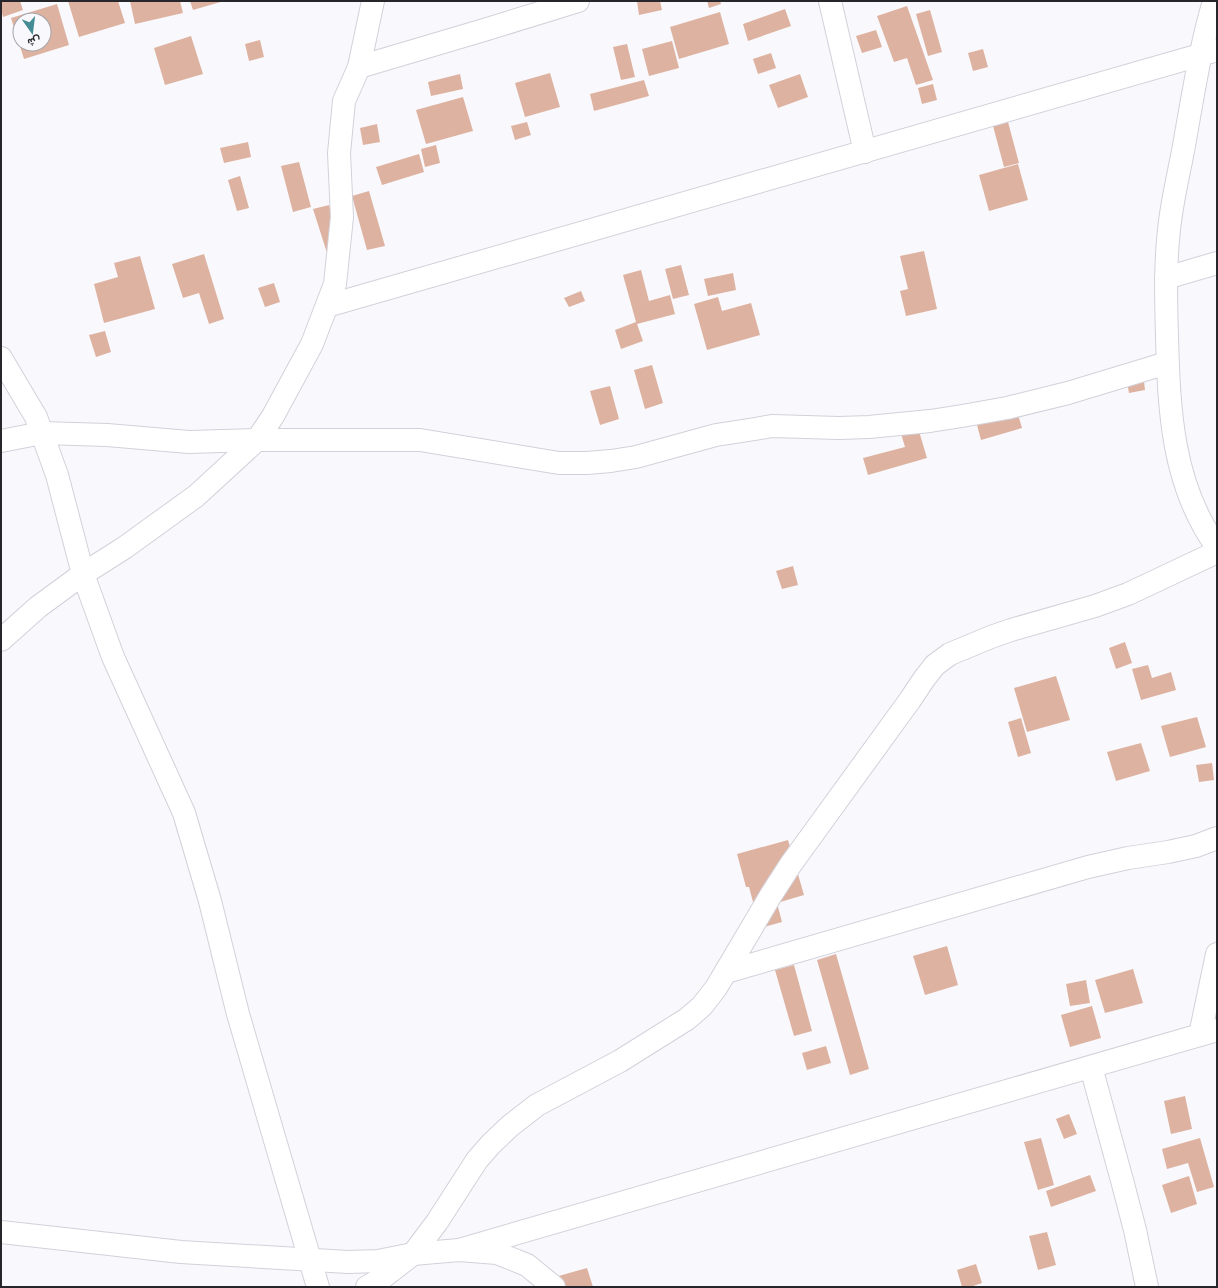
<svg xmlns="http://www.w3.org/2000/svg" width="1218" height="1288" viewBox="0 0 1218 1288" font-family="'Fira Sans',Vazirmatn,sans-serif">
	<rect width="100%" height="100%" fill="#f9f9fd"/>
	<g fill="#deb2a0" fill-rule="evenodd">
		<path d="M1,1H20L23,10L3,17L1,9Z"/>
		<path d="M68,1H118L125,23L79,37Z"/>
		<path d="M130,1H180L183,13L135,24Z"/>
		<path d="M190,1H224L193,10Z"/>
		<path d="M637,1H660L662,10L639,15Z"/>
		<path d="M707,1H720L721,4L709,8Z"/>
		<path d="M57,4L69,45L24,59L11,18ZM20,20H44V44H20Z"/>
		<path d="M907,6L933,80L916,85L907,58L894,62L877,16Z"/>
		<path d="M785,9L791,26L748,41L743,24Z"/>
		<path d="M930,10L942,52L928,56L916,14Z"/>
		<path d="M720,12L729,44L679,59L670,27Z"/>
		<path d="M876,30L882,47L862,53L856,36Z"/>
		<path d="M191,36L203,74L165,85L154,48Z"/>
		<path d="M260,40L264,57L249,61L245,44Z"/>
		<path d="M672,41L679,68L649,76L642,49Z"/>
		<path d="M627,44L635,77L621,80L613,47Z"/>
		<path d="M983,49L988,67L973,71L968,53Z"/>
		<path d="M771,53L776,68L758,74L753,59Z"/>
		<path d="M550,73L560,107L525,117L515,83Z"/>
		<path d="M460,74L463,89L431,96L428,82Z"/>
		<path d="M800,74L808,97L778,108L769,85Z"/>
		<path d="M644,80L649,96L594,111L590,94Z"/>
		<path d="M933,84L937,100L922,104L918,88Z"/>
		<path d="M463,97L473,131L426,144L416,110Z"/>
		<path d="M527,122L531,135L515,140L511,126Z"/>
		<path d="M1008,122L1019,163L1004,167L993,126Z"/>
		<path d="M377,124L380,142L363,145L360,128Z"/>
		<path d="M248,142L251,157L224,163L220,148Z"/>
		<path d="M436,145L440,163L425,167L421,149Z"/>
		<path d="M419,154L424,172L382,185L376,167Z"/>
		<path d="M299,162L311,207L293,212L281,166Z"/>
		<path d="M1018,164L1028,200L989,211L979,175Z"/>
		<path d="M240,176L249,208L237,211L228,180Z"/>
		<path d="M369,191L385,246L367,250L352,196Z"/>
		<path d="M329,205L343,251L328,256L313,209Z"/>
		<path d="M924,251L937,309L906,316L900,291L908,289L900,256Z"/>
		<path d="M204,254L224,319L209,324L199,293L183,298L172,264Z"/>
		<path d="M140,256L155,309L104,323L94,284L118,277L114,263Z"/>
		<path d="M681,265L689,295L673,299L665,269Z"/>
		<path d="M641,270L649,301L670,295L675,314L637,324L643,341L621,349L615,330L636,322L623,275Z"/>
		<path d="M733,273L736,290L708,296L704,279Z"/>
		<path d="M274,283L280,302L265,307L258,288Z"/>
		<path d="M581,291L585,301L569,307L564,298Z"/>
		<path d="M718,297L722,311L751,303L760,335L707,350L694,304Z"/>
		<path d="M105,331L111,352L96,357L89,335Z"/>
		<path d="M652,365L663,403L645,409L634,370Z"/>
		<path d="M1143,373L1145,390L1129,393L1126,376Z"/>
		<path d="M610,386L619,419L600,425L590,391Z"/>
		<path d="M1013,398L1022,428L981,440L977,425L995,420Z"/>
		<path d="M916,421L927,458L868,475L863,458L905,447L899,427Z"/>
		<path d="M793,566L798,585L782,589L776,571Z"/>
		<path d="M1125,642L1132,663L1116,669L1109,648Z"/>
		<path d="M1148,665L1152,678L1171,672L1176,690L1141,700L1132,669Z"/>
		<path d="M1056,676L1070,720L1027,732L1014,688Z"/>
		<path d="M1197,717L1206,747L1170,757L1161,726Z"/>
		<path d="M1021,718L1031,753L1018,757L1008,722Z"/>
		<path d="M1141,743L1150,771L1116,781L1107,752Z"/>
		<path d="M1212,763L1214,780L1199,782L1196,765Z"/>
		<path d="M788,840L804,895L777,903L782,922L760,928L749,887H746L737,854Z"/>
		<path d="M947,946L958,985L925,995L913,956Z"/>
		<path d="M836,954L869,1069L850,1075L817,960Z"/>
		<path d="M794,965L812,1031L794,1036L775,970Z"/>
		<path d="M1133,969L1143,1003L1105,1013L1095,980Z"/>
		<path d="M1086,980L1090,1003L1070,1006L1066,984Z"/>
		<path d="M1092,1006L1101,1038L1070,1047L1061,1015Z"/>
		<path d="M826,1046L831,1063L807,1070L802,1053Z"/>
		<path d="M1185,1096L1192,1129L1171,1134L1164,1101Z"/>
		<path d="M1069,1114L1077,1134L1064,1139L1056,1119Z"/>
		<path d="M1041,1138L1054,1185L1038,1190L1024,1142Z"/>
		<path d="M1200,1138L1214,1187L1197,1192L1188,1163L1167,1169L1162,1149Z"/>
		<path d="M1090,1175L1096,1191L1051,1207L1046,1191Z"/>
		<path d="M1189,1176L1197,1204L1171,1213L1162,1185Z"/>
		<path d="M1047,1232L1056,1265L1038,1270L1029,1236Z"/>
		<path d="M976,1264L982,1283L970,1287H962L957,1270Z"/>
		<path d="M587,1268L593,1287H558L555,1277Z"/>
	</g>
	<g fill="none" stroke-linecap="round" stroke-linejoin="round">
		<defs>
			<g id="minor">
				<path d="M830,1L865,152"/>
				<path d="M1214,1C1201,45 1194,89 1186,134C1181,166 1172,198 1169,230C1165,265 1166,301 1167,336C1169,410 1172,485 1217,547"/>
				<path d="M359,67L484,30L578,1"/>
				<path d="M1166,278L1217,263"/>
				<path d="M327,306L1217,50"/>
				<path d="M1,358L36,417L57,475L83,574L113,657L184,813L210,901L238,1014L318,1287"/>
				<path d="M1,441L42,433L107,435L189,442L257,440H420L559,463H587L611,461L636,457L716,435L755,429L772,426L839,428L869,427L930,421L962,416L1007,408L1068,393L1167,363"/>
				<path d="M1,640L38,607L83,574L124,548L196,496L257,440L273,416L312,344L335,284L342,217L339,153L344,101L359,67L373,1"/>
				<path d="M726,972L1088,867L1128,858L1168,852L1196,846L1217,838"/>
				<path d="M1200,1035L1217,954"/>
				<path d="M1091,1067L1123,1184L1135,1230L1147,1287"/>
				<path d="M1,1232L181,1252L348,1262L378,1261L413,1254L459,1250L497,1253L527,1265L554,1287"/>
				<path d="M459,1250L1217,1030"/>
				<path d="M367,1287L382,1278L413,1254L437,1222L477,1160L491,1144L510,1126L537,1105L620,1061L687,1019L702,1006L716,988L771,895L791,864L910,700L924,679L935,665L950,654L991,637L1011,630L1095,606L1128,594L1217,552"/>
			</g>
		</defs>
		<use href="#minor" stroke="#d1d1db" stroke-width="24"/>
		<use href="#minor" stroke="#fff" stroke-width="22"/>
	</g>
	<rect width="1218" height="1288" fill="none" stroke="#27272b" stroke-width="4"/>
	<g transform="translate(32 32) rotate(166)"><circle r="19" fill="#f9f9fd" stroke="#a5a5a9"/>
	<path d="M0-3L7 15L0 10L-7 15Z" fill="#458c94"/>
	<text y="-6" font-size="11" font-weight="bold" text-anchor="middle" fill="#27272b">ش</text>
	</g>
</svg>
